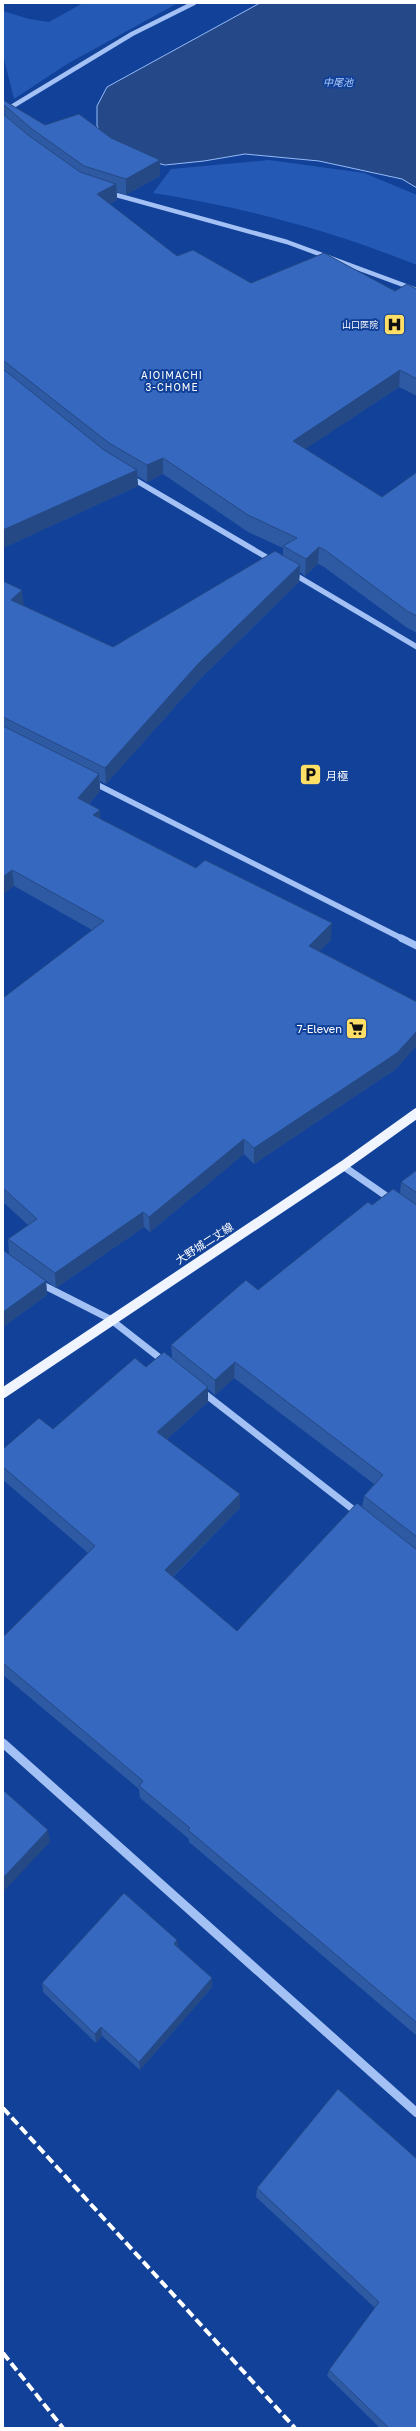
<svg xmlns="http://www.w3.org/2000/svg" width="420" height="2431" viewBox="0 0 420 2431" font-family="'Golos Text','Noto Sans JP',sans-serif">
	<rect width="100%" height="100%" fill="#114198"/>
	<g fill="#245ab6">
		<path d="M83,3H178L67,64L14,99L3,55V11L29,19L49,22Z"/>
		<path d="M269,160L364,173L417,195V265C332,231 243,207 153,193L171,169Z"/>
	</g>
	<path fill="#254889" stroke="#94baf7" d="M260,3H417V188L402,179L319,161L245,154L204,161L165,165L133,157L107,145L97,126V106L107,87Z"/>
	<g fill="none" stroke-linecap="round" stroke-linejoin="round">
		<g stroke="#a3c1f4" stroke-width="4.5">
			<path d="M3,112L132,34L194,3"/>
			<path d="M109,193L287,242L417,290"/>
		</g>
		<g stroke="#a3c1f4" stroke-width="5.5">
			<path d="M130,477L273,561"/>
			<path d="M292,573L417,647"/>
			<path d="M92,782L403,939"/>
		</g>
		<g stroke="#a3c1f4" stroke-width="7">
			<path d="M401,938L417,946"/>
			<path d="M343,1166L392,1200"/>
			<path d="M39,1283L110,1319L165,1362"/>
			<path d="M200,1390L359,1514"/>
		</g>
		<path stroke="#a3c1f4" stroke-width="9" d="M3,1743L417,2113"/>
		<path stroke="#eff4ff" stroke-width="10" d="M3,1393L343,1166L417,1113"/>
		<g stroke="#fff" stroke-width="4" stroke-dasharray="9 4" stroke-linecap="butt">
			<path d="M3,2108L295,2428"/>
			<path d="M3,2353L63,2428"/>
		</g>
	</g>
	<g fill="#2e59a3" fill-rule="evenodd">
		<path d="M3,100L45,125L160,176L126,195L117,192V200L110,204L177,256L251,283L395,291L417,289V396L399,387L305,449L382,497L417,472V633L406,627L324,567L318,564L305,576L300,572L299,582L198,681L106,784L100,781V791L89,804L100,810V819L331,940L319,951L417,1002V1045L396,1069L254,1164L244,1154L150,1232L144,1227L56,1288L26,1266L46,1281L47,1295L3,1327V1250L9,1254L8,1239L28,1225L3,1202V998L92,930L14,886L3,894V581L24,606L113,647L283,555V548L248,532L163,474L147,482L137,476L138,486L3,548Z"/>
		<path d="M417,1170V2036L189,1842V1839L140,1798L139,1789L3,1675V1637L88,1553L3,1480V1449L53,1429L146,1367L172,1358L171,1345L258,1290L372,1205L400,1194L401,1182ZM234,1378L374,1484L364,1496L362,1507L237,1631L173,1577L240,1508L167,1439L208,1402V1389L215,1395Z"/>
		<path d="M177,1940L178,1947L212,1987L140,2070L102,2036L96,2043L43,1992L42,1983Z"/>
		<path d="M338,2089L417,2428H380L327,2376L329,2370L375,2308L256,2197L257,2188Z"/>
	</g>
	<g fill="#254985">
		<path d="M4,105L5,121L3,122V106Z"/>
		<path d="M160,160V176L126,195V179Z"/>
		<path d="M116,184L117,200L98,210L97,194Z"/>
		<path d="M400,370L399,387L292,458L293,441Z"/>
		<path d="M163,458V474L147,482V465Z"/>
		<path d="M137,470L138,486L3,548V530Z"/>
		<path d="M319,547L318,564L305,576L306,559Z"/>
		<path d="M300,565L299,582L198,681L106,784L105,768L198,664Z"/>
		<path d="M22,590L24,607L11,600Z"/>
		<path d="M3,717L5,733L3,734Z"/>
		<path d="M99,774L100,791L79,814L78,798Z"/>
		<path d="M100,810V826L93,815Z"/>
		<path d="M12,870L14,886L3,894V877Z"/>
		<path d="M332,923L331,940L308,963L309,946Z"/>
		<path d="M417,1031V1045L396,1069L254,1164V1148Z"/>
		<path d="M244,1139V1154L150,1232L149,1217Z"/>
		<path d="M143,1212L144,1227L56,1288L55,1273Z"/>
		<path d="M46,1281L47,1295L3,1327V1312Z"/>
		<path d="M235,1362L234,1378L215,1395V1380Z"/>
		<path d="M208,1387V1402L158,1447L157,1432Z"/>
		<path d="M240,1494V1508L165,1584V1570Z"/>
		<path d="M48,1830L50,1842L3,1892V1878Z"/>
		<path d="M177,1940L178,1949L174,1944Z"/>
		<path d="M212,1978V1987L140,2070L139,2062Z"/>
		<path d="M101,2027L102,2036L96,2043L95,2034Z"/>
	</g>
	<g fill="#3568be" stroke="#254985">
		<path d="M3,100L45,125L79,114L111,138L160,160L126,179L84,166L32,129L4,105L3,106Z"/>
		<path d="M3,114L28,135L80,172L116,184L97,194L177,256L193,250L251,283L324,253L395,291L407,284L417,289V379L400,370L293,441L382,497L417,472V616L407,611L325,550L319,547L306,559L283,546L297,538L248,515L163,458L147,465L109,443L4,361H3Z"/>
		<path d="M3,369L104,450L137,470L3,530Z"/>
		<path d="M275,551L300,565L198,664L105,768L3,717V581L22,590L11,600L113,647Z"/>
		<path d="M3,726L99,774L78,798L100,810L93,815L196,868L205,860L332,923L309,946L417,1002V1031L397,1053L254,1148L244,1139L149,1217L143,1212L55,1273L8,1239L37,1219L3,1188V998L104,921L12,870L3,877Z"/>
		<path d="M417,1170V1193L401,1182Z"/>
		<path d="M393,1189L417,1205V1537L364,1496L383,1475L235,1362L215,1380L171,1345L246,1280L258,1290L368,1202L372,1205Z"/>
		<path d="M3,1250L46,1281L3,1312Z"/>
		<path d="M164,1352L208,1387L157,1432L240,1494L165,1570L237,1631L357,1503L417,1550V2023L188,1830L190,1828L139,1786L143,1781L3,1663V1637L95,1546L3,1467V1449L39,1418L53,1429L135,1358L146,1367Z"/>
		<path d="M3,1790L48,1830L3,1878Z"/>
		<path d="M124,1893L177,1940L174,1944L212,1978L139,2062L101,2027L95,2034L42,1983Z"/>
		<path d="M338,2089L417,2159V2428H389L329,2370L379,2302L257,2188Z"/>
	</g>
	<defs>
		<symbol id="hospital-square" viewBox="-11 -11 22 22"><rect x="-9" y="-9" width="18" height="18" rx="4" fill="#ffdf65" stroke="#114198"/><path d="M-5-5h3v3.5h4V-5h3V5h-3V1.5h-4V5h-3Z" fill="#111"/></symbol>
		<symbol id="parking-square" viewBox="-11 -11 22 22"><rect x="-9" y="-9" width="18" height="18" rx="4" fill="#ffdf65" stroke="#114198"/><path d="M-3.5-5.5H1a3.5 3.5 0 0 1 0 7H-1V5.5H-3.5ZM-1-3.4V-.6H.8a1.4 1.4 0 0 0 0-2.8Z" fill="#111"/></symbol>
		<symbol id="supermarket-square" viewBox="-11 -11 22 22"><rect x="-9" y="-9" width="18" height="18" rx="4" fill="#ffdf65" stroke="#114198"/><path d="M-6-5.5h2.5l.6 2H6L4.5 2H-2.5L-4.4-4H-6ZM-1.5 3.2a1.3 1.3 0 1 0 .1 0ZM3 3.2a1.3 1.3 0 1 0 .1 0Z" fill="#111"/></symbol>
	</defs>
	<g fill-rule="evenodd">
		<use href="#hospital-square" x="382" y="312" width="25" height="25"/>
		<use href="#parking-square" x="298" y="762" width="25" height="25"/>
		<use href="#supermarket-square" x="344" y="1016" width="25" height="25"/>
	</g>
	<g text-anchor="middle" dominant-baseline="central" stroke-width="4" stroke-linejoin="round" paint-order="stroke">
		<g font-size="9" fill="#fff" stroke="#114198" text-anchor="end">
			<text x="378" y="324">山口医院</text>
		</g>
		<g font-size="10" font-style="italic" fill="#afcbfa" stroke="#114198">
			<text x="338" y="82">中尾池</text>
		</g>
		<g font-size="10" letter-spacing="1" fill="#fff" stroke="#114198">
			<text x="172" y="375">AIOIMACHI<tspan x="172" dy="12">3-CHOME</tspan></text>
		</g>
		<g font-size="11" fill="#fff" stroke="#114198" text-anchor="start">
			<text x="326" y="775">月極</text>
			<text x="342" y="1028" text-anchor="end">7-Eleven</text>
		</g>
		<g font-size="11" fill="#fff" stroke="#114198">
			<text transform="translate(204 1243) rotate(-33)">大野城二丈線</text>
		</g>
	</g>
	<rect width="420" height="2431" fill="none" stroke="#ffffff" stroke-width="8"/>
</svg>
